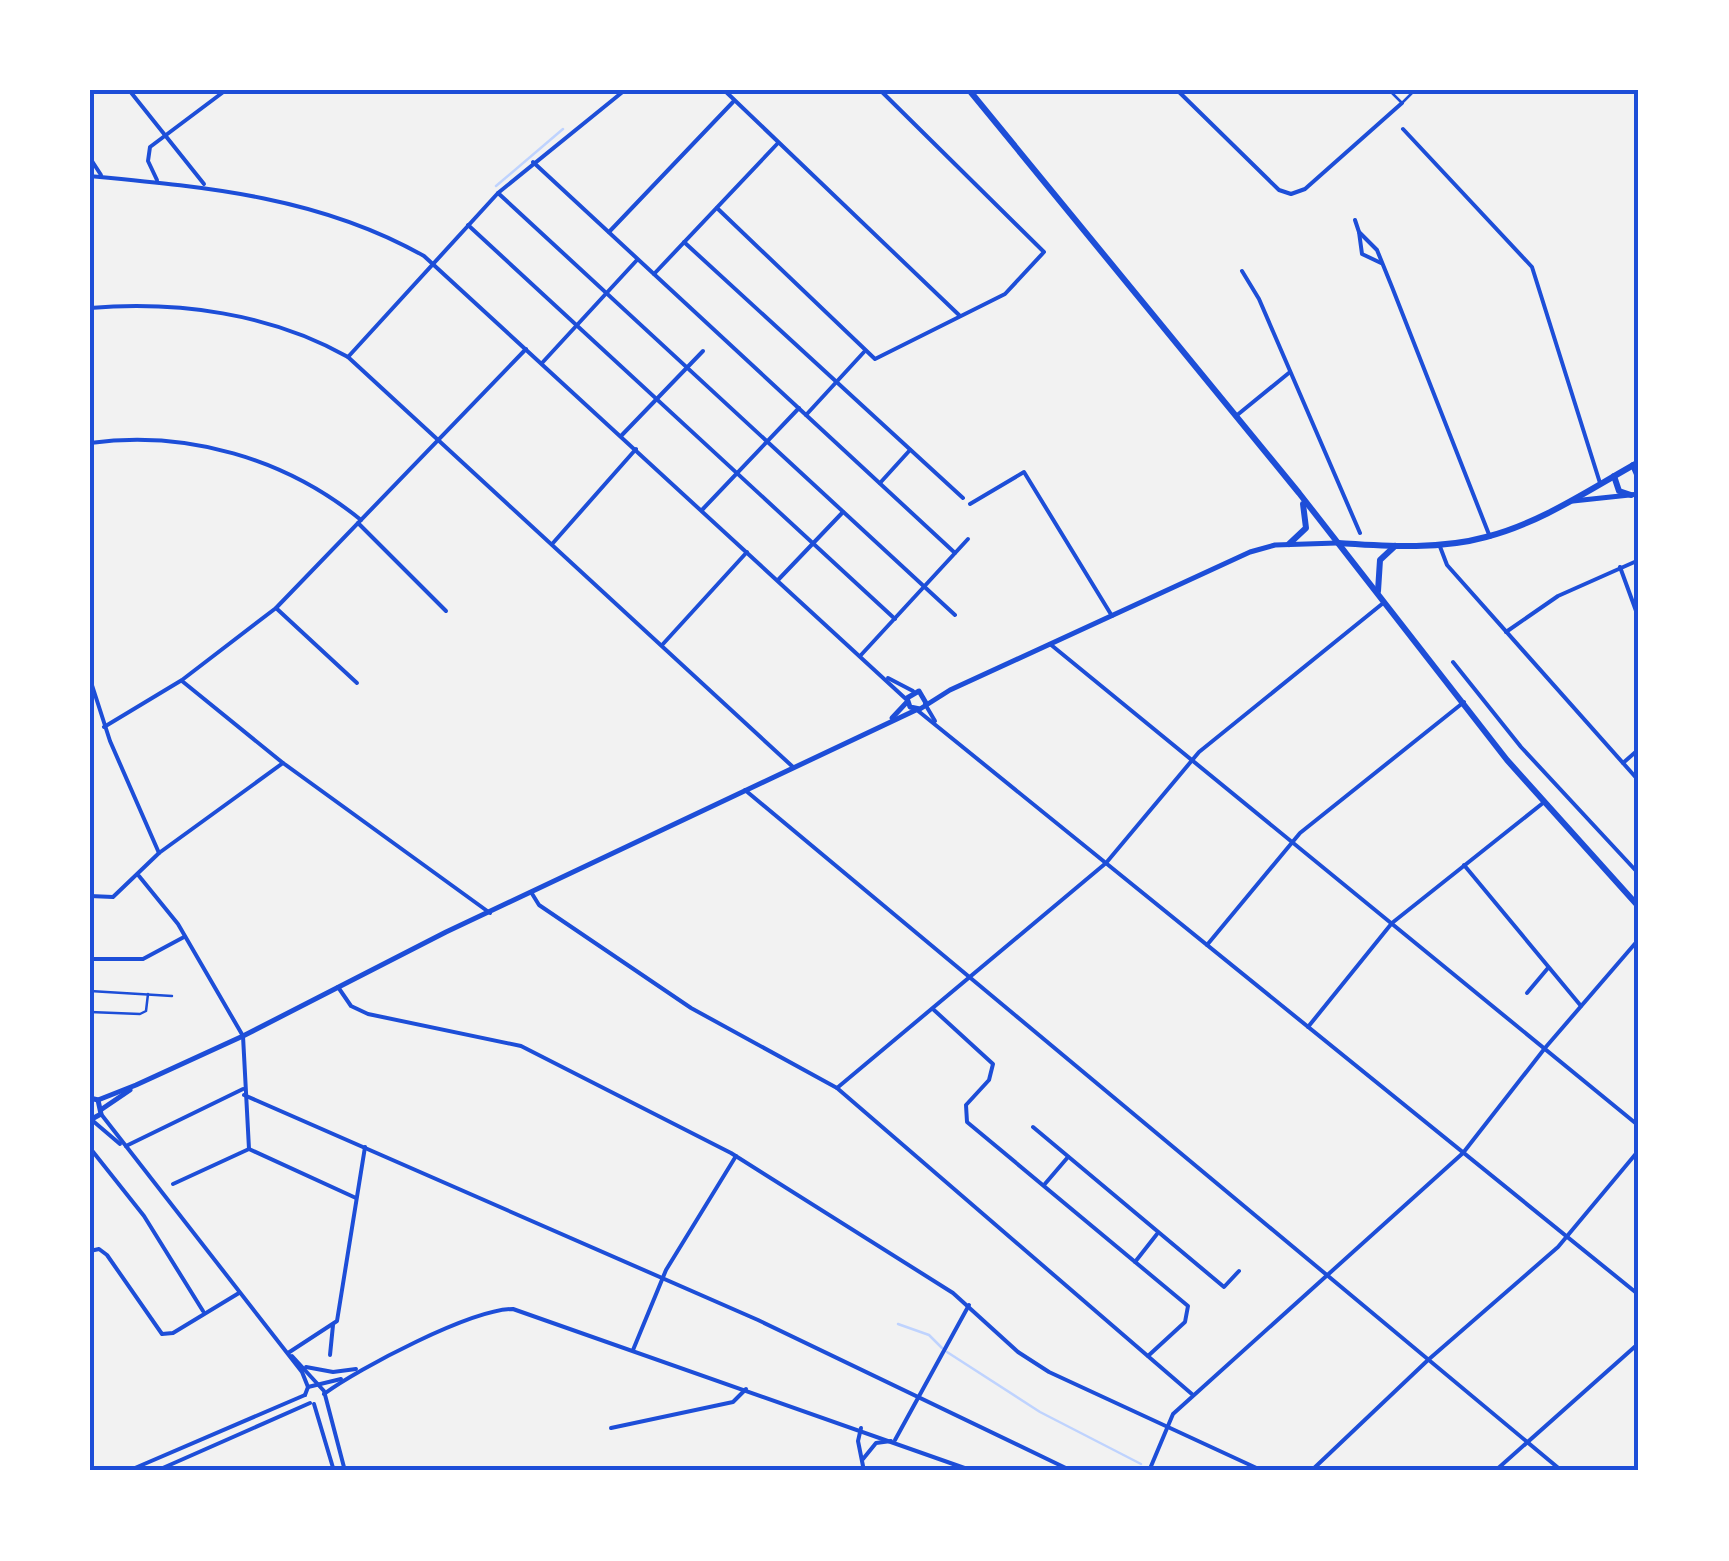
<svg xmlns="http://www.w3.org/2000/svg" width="1729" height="1561" viewBox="0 0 1729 1561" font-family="'Archivo Narrow',sans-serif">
	<rect width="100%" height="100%" fill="#f2f2f2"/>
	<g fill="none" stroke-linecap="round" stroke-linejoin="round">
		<g stroke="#bfd3fe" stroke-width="2.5">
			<path d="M496,186L563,129"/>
			<path d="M898,1324L929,1335L942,1348"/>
			<path d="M947,1352L1040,1412L1141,1464"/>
		</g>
		<g stroke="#1d4ed8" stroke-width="2.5">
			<path d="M1389,90L1402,103L1415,90"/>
			<path d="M90,991L172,996"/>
			<path d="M90,1012L140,1014L146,1011L148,994"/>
		</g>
		<g stroke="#1d4ed8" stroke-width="4">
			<path d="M129,90L204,184"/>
			<path d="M724,90L959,315"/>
			<path d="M1177,90L1279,190L1291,194L1305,189L1402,103"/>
			<path d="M1403,129L1532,267L1600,483"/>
			<path d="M90,158L101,175"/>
			<path d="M533,162L955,553"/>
			<path d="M90,176C207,187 320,197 424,256L907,700"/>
			<path d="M157,180L148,161L150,147L226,90"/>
			<path d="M498,193L955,615"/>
			<path d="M717,208L875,359L1005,294L1044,252L880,90"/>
			<path d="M1355,220L1359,232L1377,250L1392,287L1490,537"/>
			<path d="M468,225L895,619"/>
			<path d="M609,232L733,102"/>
			<path d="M1359,232L1362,254L1381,263"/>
			<path d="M684,242L963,498"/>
			<path d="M1242,271L1259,299L1360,533"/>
			<path d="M654,274L778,143"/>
			<path d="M90,308C178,301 270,313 348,357L793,767"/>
			<path d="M348,357L498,193L625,90"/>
			<path d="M542,363L637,260"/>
			<path d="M806,415L864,352"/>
			<path d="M1236,416L1290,372"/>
			<path d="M621,436L703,351"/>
			<path d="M90,443C187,430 285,458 361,520"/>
			<path d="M880,483L910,450"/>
			<path d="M970,504L1024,472L1112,616"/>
			<path d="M702,510L799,408"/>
			<path d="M358,523L446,611"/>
			<path d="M553,543L636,449"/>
			<path d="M1439,544L1447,565L1639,781"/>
			<path d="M1620,567L1639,619"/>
			<path d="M778,580L843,512"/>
			<path d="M276,608L357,683"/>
			<path d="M1506,632L1558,596L1639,560"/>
			<path d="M663,644L747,552"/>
			<path d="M1050,644L1639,1126"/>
			<path d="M861,655L968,539"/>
			<path d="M1453,662L1521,747L1639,874"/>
			<path d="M888,678L913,691"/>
			<path d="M90,679L110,741L159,853"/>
			<path d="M182,681L283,763L490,913"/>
			<path d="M925,704L935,721"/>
			<path d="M917,710L1639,1295"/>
			<path d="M104,727L182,680L276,608L526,349"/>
			<path d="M1623,763L1639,749"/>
			<path d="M745,790L1562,1471"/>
			<path d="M1464,865L1581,1006"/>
			<path d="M139,876L178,924L243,1036L249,1149"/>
			<path d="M531,892L539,905L691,1008L837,1088L1193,1395"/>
			<path d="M90,896L113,897L159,853L283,763"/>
			<path d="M1207,945L1300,833L1464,702"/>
			<path d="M90,959H143L184,937"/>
			<path d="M338,987L351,1006L368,1014L521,1046L731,1153L953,1293L1018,1352L1049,1372L1263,1471"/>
			<path d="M1527,993L1548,968"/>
			<path d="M934,1010L993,1064L989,1080L966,1105L967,1122L1188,1306L1185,1322L1148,1356"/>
			<path d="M1308,1027L1392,923L1543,803"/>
			<path d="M837,1088L1106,863L1199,752L1382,604"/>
			<path d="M244,1095L758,1320L1072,1471"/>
			<path d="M101,1114L302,1372L308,1387L305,1395"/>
			<path d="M93,1121L120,1144"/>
			<path d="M1033,1127L1224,1287L1239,1271"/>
			<path d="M126,1146L243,1089"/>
			<path d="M90,1148L144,1216L203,1311"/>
			<path d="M173,1184L249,1149L356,1198"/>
			<path d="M1044,1185L1068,1157"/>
			<path d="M90,1251L99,1249L107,1255L162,1334L173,1333L239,1293"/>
			<path d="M1135,1262L1157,1234"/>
			<path d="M633,1350L666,1270L736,1156"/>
			<path d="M288,1353L337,1321L365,1147"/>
			<path d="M330,1355L333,1325"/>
			<path d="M292,1356L324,1391L345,1471"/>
			<path d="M306,1367L333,1372L356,1369"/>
			<path d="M308,1387L341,1379"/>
			<path d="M324,1394C359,1368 472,1309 513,1309L973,1471"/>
			<path d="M314,1404L334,1471"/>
			<path d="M611,1428L733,1402L746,1389"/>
			<path d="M861,1428L858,1441L864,1471"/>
			<path d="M895,1440L969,1305"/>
			<path d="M863,1459L876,1443L891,1441"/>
			<path d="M128,1471L305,1395"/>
			<path d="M156,1471L310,1403"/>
			<path d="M1149,1471L1173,1414L1463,1153L1545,1048L1639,939"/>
			<path d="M1311,1471L1428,1360L1558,1247L1639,1150"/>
			<path d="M1495,1471L1639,1343"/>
		</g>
		<path stroke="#1d4ed8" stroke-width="5" d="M1573,501L1639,494"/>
		<g stroke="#1d4ed8" stroke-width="5">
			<path d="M926,703L919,691L907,698L910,707L920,709L950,690L1250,552L1275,545L1337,543"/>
			<path d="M892,718L907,702"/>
			<path d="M90,1098L98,1100L136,1085L243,1036L446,932L916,710"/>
			<path d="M102,1109L130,1090"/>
			<path d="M90,1120L101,1114L98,1100"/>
		</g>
		<g stroke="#1d4ed8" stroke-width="6">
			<path d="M969,90L1299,493L1507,760L1639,907"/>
			<path d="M1633,465L1639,479"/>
			<path d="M1614,476L1619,491L1631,495"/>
			<path d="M1339,543C1387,546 1439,550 1486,537C1541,523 1590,489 1639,462"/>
			<path d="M1289,544L1306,528L1303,504"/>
			<path d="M1378,591L1380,560L1395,546"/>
		</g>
	</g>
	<rect width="1729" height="1561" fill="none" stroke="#ffffff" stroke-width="185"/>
	<rect x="92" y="92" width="1544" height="1376" fill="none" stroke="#1d4ed8" stroke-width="4"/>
</svg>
